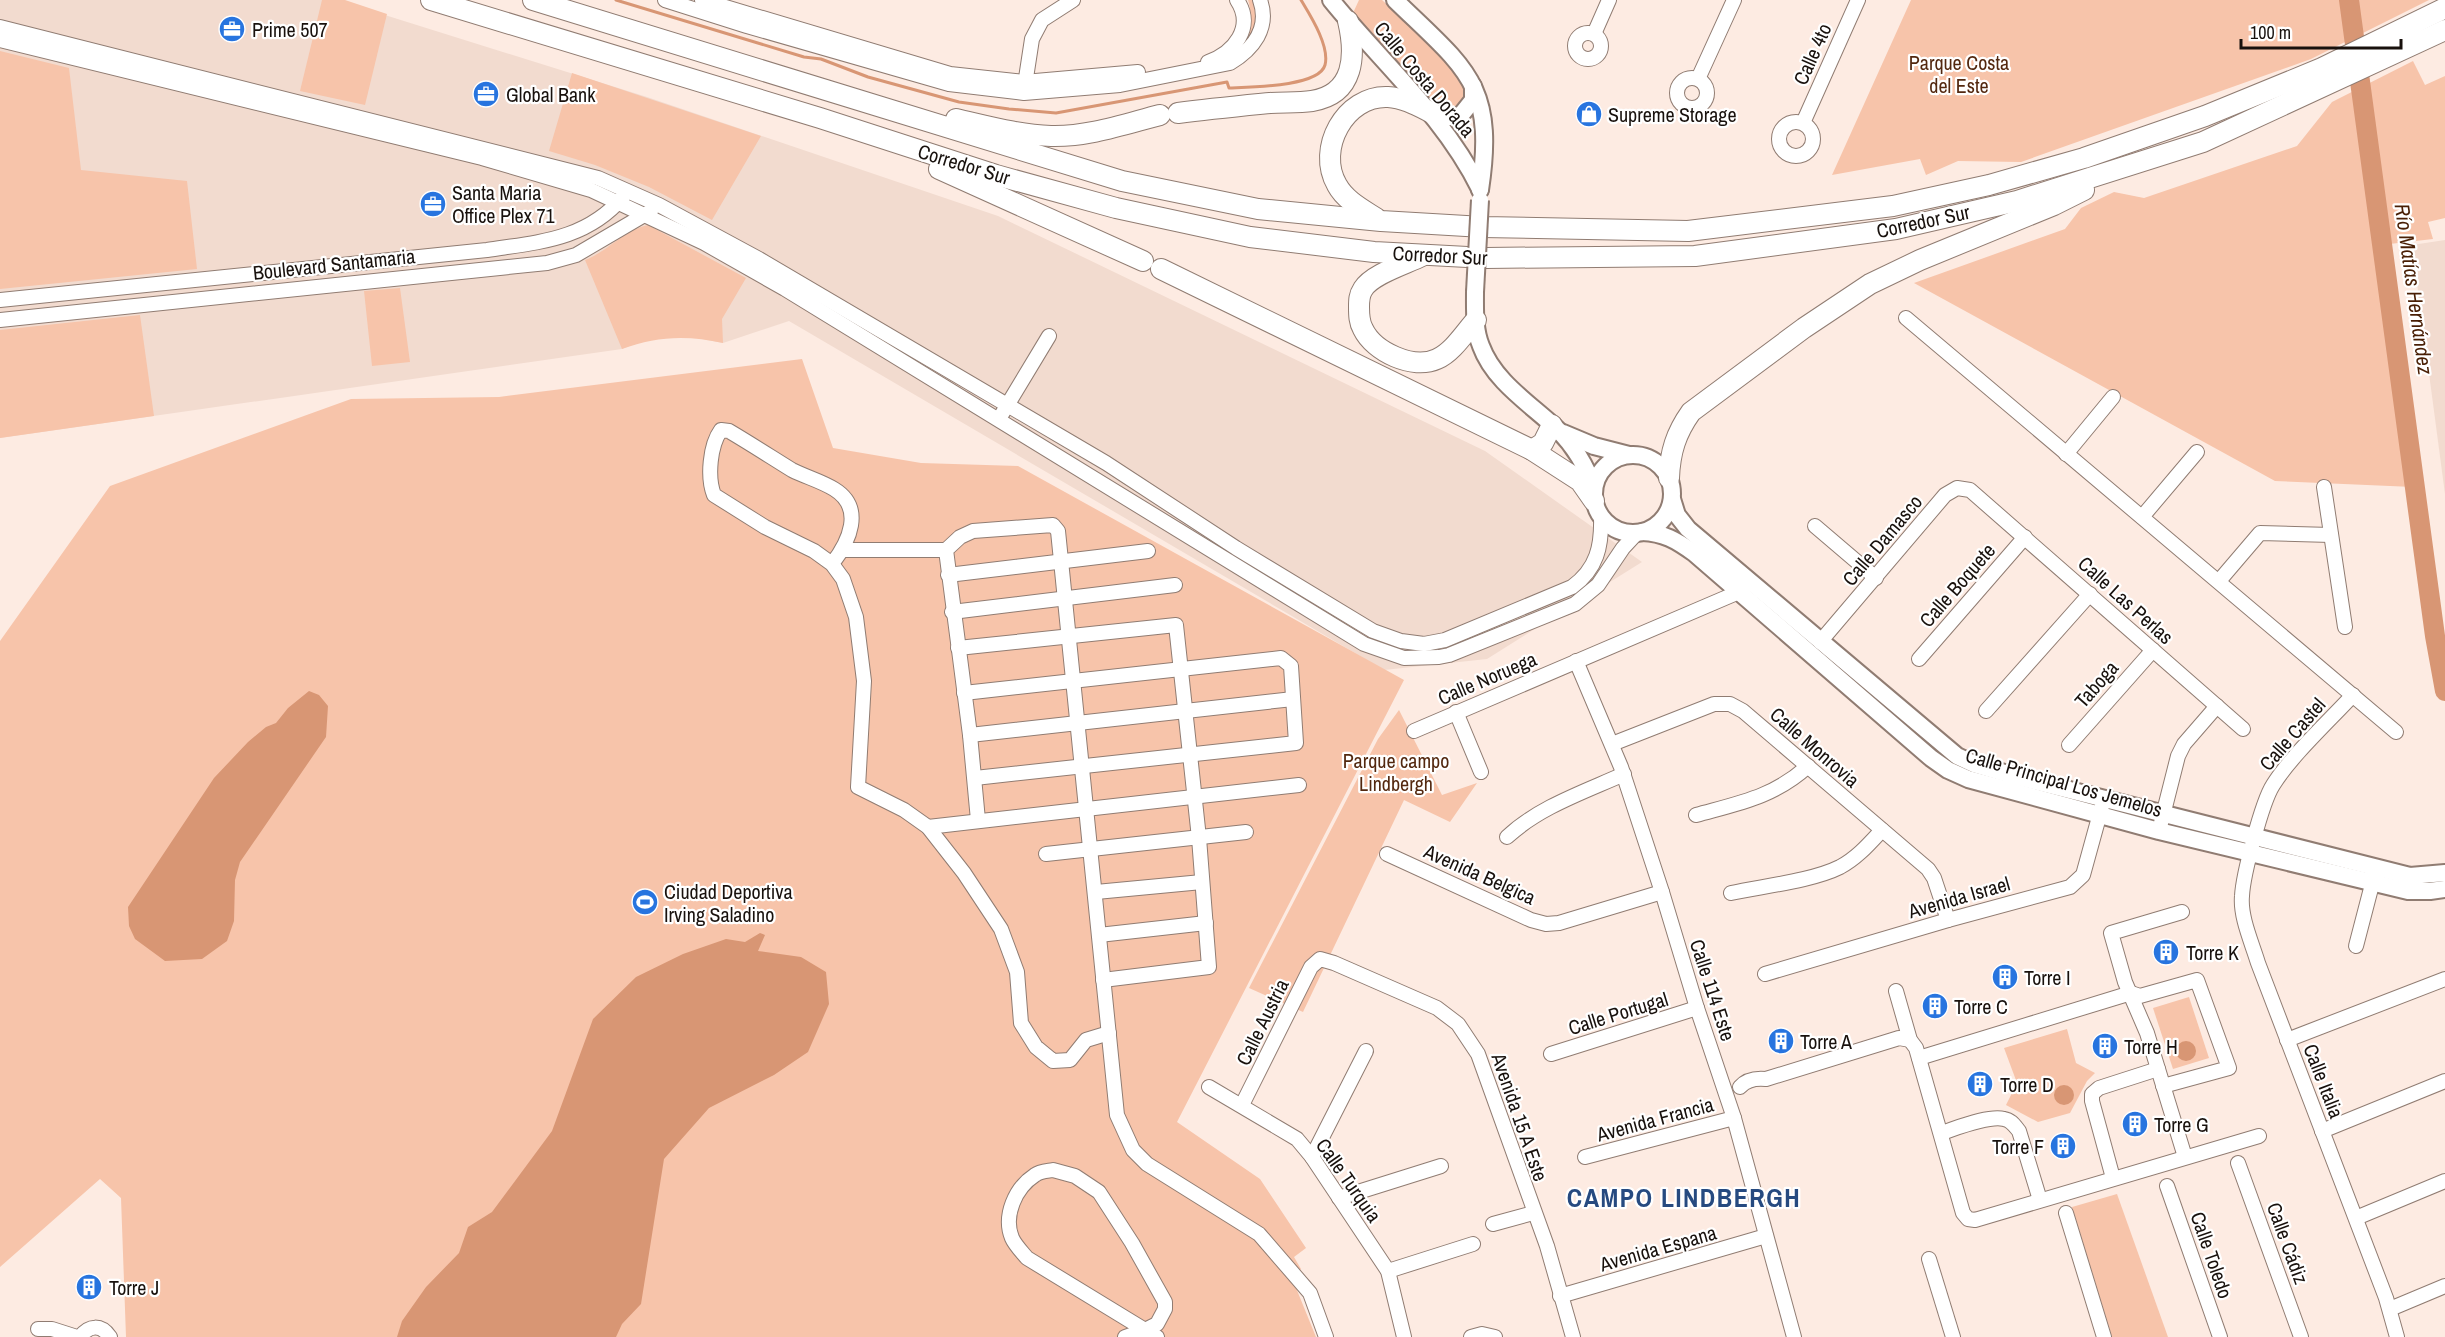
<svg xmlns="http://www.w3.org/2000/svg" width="2445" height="1337" viewBox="0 0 2445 1337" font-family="'Archivo Narrow',sans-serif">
	<rect width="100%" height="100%" fill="#fdebe2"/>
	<g fill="#f2dbcf">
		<path d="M0,0H337L647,97L998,216L1485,451L1642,562L1487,659L1384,670L789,321L723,343L688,336L644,340L622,349L0,438Z"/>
		<path d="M2445,240V494L2412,245Z"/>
	</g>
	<g fill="#f7c4aa">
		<path d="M322,0H345L387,14L365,105L300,91Z"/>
		<path d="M1248,0H1256L1258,25L1242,47C1247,30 1254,19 1248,0Z"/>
		<path d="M1359,0H1382C1408,24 1458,59 1468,93L1455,110L1446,111L1435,108L1356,20L1353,13Z"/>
		<path d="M1911,0H2429L2311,59L2021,162L1958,161L1926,175L1920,159L1832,175Z"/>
		<path d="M0,51L69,68L81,170L187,181L197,269L0,289Z"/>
		<path d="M2413,61L2425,85L2445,76V218L2428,222L2433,239L2381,245L2413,487L2275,481L1914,283L2065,229L2081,208L2114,192L2144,198L2297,146L2332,102Z"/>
		<path d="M572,73L761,136L712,220L649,187L595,165L549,151Z"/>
		<path d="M648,225L746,278L722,319L723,343C688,335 656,336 622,349L585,260C607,252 624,230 648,225Z"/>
		<path d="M400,288L410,362L372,366L364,291Z"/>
		<path d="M140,315L154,416L0,438V330Z"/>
		<path d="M802,359L833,448L921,463L1018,466L1404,680L1177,1122L1260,1179L1306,1248L1294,1257L1301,1269L1292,1278L1316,1337H126L121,1198L100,1179L0,1267V641L110,486L351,399L499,397Z"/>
		<path d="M1399,710L1442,795L1477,783L1450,822L1404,800L1303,1012L1249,988L1378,739Z"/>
		<path d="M2189,997L2209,1058L2173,1069L2153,1008Z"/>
		<path d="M2067,1029L2076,1063L2095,1073L2087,1081L2070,1113L2038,1122L2006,1105L2017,1083L2004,1048Z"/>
		<path d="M2117,1194L2168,1337H2112L2072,1207Z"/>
	</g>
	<g fill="#d89674">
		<path d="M309,691L319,695L328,706L326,737L240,862L235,880L234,921L227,941L202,959L165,961L135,939L129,926L128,907L214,778L248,742L266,727L276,723L288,708Z"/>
		<path d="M760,933L765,935L758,951L801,957L826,972L829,1004L808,1052L774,1075L709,1108L664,1159L641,1304L622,1324L616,1337H397L402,1321L426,1287L459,1253L468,1227L492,1212L552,1131L593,1019L636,977L683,954L726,939L745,942Z"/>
		<circle cx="2186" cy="1051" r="10"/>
		<circle cx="2064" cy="1095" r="10"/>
	</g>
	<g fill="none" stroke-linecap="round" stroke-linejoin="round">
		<path stroke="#d89674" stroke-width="3" d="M616,0L804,57L821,59L868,77L959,102L1009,109L1056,113L1227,82L1229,88C1249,87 1319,87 1325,65C1330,46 1310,15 1301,0"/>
		<path stroke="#d89674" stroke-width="20" d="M2349,0L2435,636L2445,691"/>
		<defs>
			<g id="minor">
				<path d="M665,0L747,26L949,84L1024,93L1120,85L1230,63C1253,49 1270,28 1260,0"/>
				<path d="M702,0L950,74L1024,82L1138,72"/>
				<path d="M0,27L598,178L659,205L759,259L1106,463L1236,548L1373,631L1401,641L1424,644L1445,640L1572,587C1597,569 1602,546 1601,516"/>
				<circle cx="1588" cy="46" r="13"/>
				<path d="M1594,34L1609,0"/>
				<path d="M0,40L482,158L591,190L704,243L785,289L1364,644L1404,658L1439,657L1449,655L1575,604L1598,585L1623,548L1637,533"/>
				<path d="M1208,62C1234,53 1255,27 1237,0"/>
				<circle cx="1692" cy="93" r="15"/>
				<path d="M1698,79L1734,0"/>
				<path d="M1024,91L1032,39L1042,20L1073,0"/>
				<circle cx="1796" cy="139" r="17"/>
				<path d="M1803,123L1858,0"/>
				<path d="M0,300L487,250C539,242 586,240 623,197"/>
				<path d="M1906,318L2396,732"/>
				<path d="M0,320L547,263L576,255L651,211"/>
				<path d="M1002,414L1049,336"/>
				<path d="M2066,454L2113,397"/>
				<path d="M2324,487L2345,627"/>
				<path d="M2142,517L2197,452"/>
				<path d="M1815,526L1876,578"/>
				<path d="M842,550H946"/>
				<path d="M832,564C849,542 865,508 834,489C821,481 806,477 792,470C771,457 751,444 729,431L721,430C710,445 707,477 714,495L765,527L814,551L832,564L843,579L856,617L864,681L858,787L904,810L928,827L964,873L1001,929L1017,972L1021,1023L1036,1047L1053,1061L1070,1060L1086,1040L1109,1033"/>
				<path d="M948,575L1148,551"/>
				<path d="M2219,581L2260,533L2331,535"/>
				<path d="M952,612L1175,585"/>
				<path d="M1820,642L1945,495L1957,488L1970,490L2243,729"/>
				<path d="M958,648L1176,625L1199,838L1209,967L1103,980"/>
				<path d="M1919,659L2025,537"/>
				<path d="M1576,661L1621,767L1662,892L1697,1008L1734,1118L1794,1337"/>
				<path d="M964,693L1281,658L1291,666L1296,743L975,778"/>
				<path d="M2353,695C2329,721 2291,756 2273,785C2262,802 2243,875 2242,896C2240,917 2252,943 2258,963L2386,1298L2397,1337"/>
				<path d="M1986,711L2090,594"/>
				<path d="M1456,712L1481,772"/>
				<path d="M1414,731L1739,592L1743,590V585"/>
				<path d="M970,735L1293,699"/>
				<path d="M1612,744L1714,704H1730L1743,711L1928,869L1934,878L1948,920"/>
				<path d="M2069,745L2153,650"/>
				<path d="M1696,815C1739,803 1774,797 1808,766"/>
				<path d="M978,820L970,735L946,550L960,537L973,531L1053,525L1058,531L1117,1115L1133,1150L1147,1164L1259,1234L1310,1293L1326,1337"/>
				<path d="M928,827L1299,785"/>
				<path d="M2159,831L2178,756L2184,744L2217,706"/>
				<path d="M1507,837C1539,807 1584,792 1624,774"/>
				<path d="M1046,854L1246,832"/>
				<path d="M1387,854L1531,920L1546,924L1559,923L1662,892"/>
				<path d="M1096,892L1202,882"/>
				<path d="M1731,893C1763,886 1812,881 1840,867C1857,858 1869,844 1882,830"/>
				<path d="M2182,912L2111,933L2125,982L2147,1033L2185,1157"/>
				<path d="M1099,935L1206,923"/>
				<path d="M2356,946L2375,873"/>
				<path d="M1765,974L1948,920L2070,887L2083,875L2102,806"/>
				<path d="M1896,991L1910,1040L1916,1048L1963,1213L1968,1219L1975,1220L2259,1136"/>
				<path d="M2287,1040L2445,979"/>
				<path d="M1551,1054L1697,1008"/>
				<path d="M1919,1058L2131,993L2140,996L2197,980L2229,1068L2163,1086"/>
				<path d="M1209,1087L1297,1139L1312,1157L1388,1271L1404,1337"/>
				<path d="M1740,1087C1747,1079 1756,1078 1766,1079L1899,1038L1910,1040"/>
				<path d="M1242,1105L1311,967L1320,959L1334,963L1437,1008L1458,1024L1478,1054L1547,1246L1573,1337"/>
				<path d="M2322,1131L2445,1081"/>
				<path d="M1941,1133C1957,1128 1989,1115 2004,1119C2011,1120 2014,1125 2019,1131L2040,1200"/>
				<path d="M1312,1157L1366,1051"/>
				<path d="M1585,1157L1734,1118"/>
				<path d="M2238,1163L2301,1337"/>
				<path d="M1053,1170L1075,1176L1099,1192L1132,1243L1165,1302V1309L1157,1324L1145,1330L1027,1258C1022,1252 1015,1245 1012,1238C1003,1216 1015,1188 1035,1175C1040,1171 1048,1171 1053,1170Z"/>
				<path d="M2113,1178L2092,1101V1094L2099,1088L2158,1069"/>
				<path d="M2167,1186L2220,1337"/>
				<path d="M1339,1198L1441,1166"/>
				<path d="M2066,1213L2104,1337"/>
				<path d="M2356,1218L2445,1181"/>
				<path d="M1493,1224L1533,1213"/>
				<path d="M1929,1259L1953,1337"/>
				<path d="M1388,1271L1473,1244"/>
				<path d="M1560,1296L1766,1236"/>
				<path d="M2390,1309L2445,1286"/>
				<path d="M38,1329H52L77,1337"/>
				<path d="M80,1337C89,1325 101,1324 110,1337"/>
				<path d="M1125,1337L1145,1330L1157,1337"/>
				<path d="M1471,1337L1482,1334L1495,1337"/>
			</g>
			<g id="major">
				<path d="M1331,0C1382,63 1444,116 1480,189"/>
				<path d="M1395,0C1466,69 1496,84 1480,190"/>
				<path d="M1432,113L1443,118L1461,115L1473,100V86"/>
				<path d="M1475,292C1475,310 1474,329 1481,346C1494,382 1532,405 1558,430C1575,447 1586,466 1594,488"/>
				<path d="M1563,433L1594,446L1629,455"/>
				<circle cx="1633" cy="494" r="39"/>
				<path d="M1672,499L1677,515L1688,529L1957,756L1974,764L2018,777L2410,876L2445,873"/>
				<path d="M1642,532C1664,533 1676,540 1694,553L1931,758L1948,770L1968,779L2159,831L2408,891H2430L2445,889"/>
			</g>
			<g id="highway">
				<path d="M431,0L820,118L996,175L1116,208L1250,237L1374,252L1486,258L1695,256L1896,229L2017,201L2203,142L2445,30"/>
				<path d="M533,0L1122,181L1258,209L1381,221L1483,227L1688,231L1893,206L1989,185L2084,158L2205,116L2322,68L2445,8"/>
				<path d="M1178,113C1209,109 1240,106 1270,103C1284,102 1298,103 1312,101C1355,94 1356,55 1348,21"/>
				<path d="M956,119C987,126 1019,135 1051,136C1088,137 1125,124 1160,115"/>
				<path d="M939,169L1143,261"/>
				<path d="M1376,218C1362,209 1345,200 1337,185C1316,149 1345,95 1388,97C1404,98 1418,106 1432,113"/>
				<path d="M1422,256C1406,264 1372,274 1363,289C1359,295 1359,300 1359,307C1359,315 1359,322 1363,329C1374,352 1413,370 1437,359C1453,352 1465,332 1476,320"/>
				<path d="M1161,269L1532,450L1580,481L1594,501"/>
				<path d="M1532,450L1543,443L1552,425"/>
				<path d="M1669,478C1670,452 1676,433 1691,412L1804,328L1870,284L1920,260L2054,205L2084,190"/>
			</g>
		</defs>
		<use href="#minor" stroke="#907c72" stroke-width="16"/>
		<use href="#major" stroke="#907c72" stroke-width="20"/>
		<use href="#highway" stroke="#907c72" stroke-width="22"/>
		<use href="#minor" stroke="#fff" stroke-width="14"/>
		<use href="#major" stroke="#fff" stroke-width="16"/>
		<use href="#highway" stroke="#fff" stroke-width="20"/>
		<defs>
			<path id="major-bridge" d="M1475,292L1480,200"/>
		</defs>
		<use href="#major-bridge" stroke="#907c72" stroke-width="20" stroke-linecap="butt"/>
		<use href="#major-bridge" stroke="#fff" stroke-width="16"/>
	</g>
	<defs>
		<symbol id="office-disc" viewBox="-11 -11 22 22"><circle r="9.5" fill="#2774df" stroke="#fff"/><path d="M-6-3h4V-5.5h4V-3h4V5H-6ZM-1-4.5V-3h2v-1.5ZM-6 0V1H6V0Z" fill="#fff"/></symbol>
		<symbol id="shop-disc" viewBox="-11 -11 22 22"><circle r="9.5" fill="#2774df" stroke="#fff"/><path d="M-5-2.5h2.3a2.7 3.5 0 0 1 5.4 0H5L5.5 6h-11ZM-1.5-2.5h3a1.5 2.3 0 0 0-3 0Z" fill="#fff"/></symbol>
		<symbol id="stadium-disc" viewBox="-11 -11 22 22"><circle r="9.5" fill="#2774df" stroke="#fff"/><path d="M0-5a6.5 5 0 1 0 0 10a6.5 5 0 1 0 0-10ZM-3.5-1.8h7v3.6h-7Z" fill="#fff"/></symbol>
		<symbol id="building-disc" viewBox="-11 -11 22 22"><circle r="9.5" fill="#2774df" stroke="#fff"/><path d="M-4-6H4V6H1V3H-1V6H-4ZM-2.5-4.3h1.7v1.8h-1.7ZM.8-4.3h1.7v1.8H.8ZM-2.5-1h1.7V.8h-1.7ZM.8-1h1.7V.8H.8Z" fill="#fff"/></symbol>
	</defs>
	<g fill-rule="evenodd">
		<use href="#office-disc" x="217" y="14" width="30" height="30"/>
		<use href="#office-disc" x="471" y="79" width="30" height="30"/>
		<use href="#shop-disc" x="1574" y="99" width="30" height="30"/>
		<use href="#office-disc" x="418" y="189" width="30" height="30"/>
		<use href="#stadium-disc" x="630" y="887" width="30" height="30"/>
		<use href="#building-disc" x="2151" y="937" width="30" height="30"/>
		<use href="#building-disc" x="1990" y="962" width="30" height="30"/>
		<use href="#building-disc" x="1920" y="991" width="30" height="30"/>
		<use href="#building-disc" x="1766" y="1026" width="30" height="30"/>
		<use href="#building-disc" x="2090" y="1031" width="30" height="30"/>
		<use href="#building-disc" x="1965" y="1069" width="30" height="30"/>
		<use href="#building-disc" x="2120" y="1109" width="30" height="30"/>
		<use href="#building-disc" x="2048" y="1131" width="30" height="30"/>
		<use href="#building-disc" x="74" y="1272" width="30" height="30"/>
	</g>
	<g text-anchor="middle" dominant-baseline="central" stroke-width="4.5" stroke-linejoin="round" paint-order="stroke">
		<g font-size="20" fill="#18110d" stroke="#fff" text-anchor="start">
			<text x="252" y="29">Prime 507</text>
			<text x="506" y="94">Global Bank</text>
			<text x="1608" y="114">Supreme Storage</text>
			<text x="452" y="192">Santa Maria<tspan x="452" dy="23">Office Plex 71</tspan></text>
			<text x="664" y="891">Ciudad Deportiva<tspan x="664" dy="23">Irving Saladino</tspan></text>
			<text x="2186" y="952">Torre K</text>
			<text x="2024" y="977">Torre I</text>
			<text x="1954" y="1006">Torre C</text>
			<text x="1800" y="1041">Torre A</text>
			<text x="2124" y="1046">Torre H</text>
			<text x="2000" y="1084">Torre D</text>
			<text x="2154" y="1124">Torre G</text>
			<text x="2044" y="1146" text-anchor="end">Torre F</text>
			<text x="109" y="1287">Torre J</text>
		</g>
		<g font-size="20" fill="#18110d" stroke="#fff">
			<text transform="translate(1812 54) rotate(-66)">Calle 4to</text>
			<text transform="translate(1425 79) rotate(50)">Calle Costa Dorada</text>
			<text transform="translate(964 164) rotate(17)">Corredor Sur</text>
			<text transform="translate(1923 221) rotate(-12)">Corredor Sur</text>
			<text transform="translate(1440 255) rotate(3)">Corredor Sur</text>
			<text transform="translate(334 264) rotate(-6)">Boulevard Santamaria</text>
			<text transform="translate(1882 540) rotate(-50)">Calle Damasco</text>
			<text transform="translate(1957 585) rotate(-49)">Calle Boquete</text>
			<text transform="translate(2126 600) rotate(42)">Calle Las Perlas</text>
			<text transform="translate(1487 678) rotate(-23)">Calle Noruega</text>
			<text transform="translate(2096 684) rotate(-49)">Taboga</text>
			<text transform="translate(2292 734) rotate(-49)">Calle Castel</text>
			<text transform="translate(1815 747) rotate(41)">Calle Monrovia</text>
			<text transform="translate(2064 782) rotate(16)">Calle Principal Los Jemelos</text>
			<text transform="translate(1480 874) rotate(24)">Avenida Belgica</text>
			<text transform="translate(1959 897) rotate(-16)">Avenida Israel</text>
			<text transform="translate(1713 990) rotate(72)">Calle 114 Este</text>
			<text transform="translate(1618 1013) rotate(-17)">Calle Portugal</text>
			<text transform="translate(1262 1022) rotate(-64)">Calle Austria</text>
			<text transform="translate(2324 1081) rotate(69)">Calle Italia</text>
			<text transform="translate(1520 1117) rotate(71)">Avenida 15 A Este</text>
			<text transform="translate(1655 1119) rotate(-15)">Avenida Francia</text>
			<text transform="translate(1349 1180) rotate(55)">Calle Turquia</text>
			<text transform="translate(2288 1243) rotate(70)">Calle Cádiz</text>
			<text transform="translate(1658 1248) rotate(-16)">Avenida Espana</text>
			<text transform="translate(2212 1255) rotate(71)">Calle Toledo</text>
		</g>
		<g font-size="20" fill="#53280f" stroke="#fff">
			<text x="1959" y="62">Parque Costa<tspan x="1959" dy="23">del Este</tspan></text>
			<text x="1396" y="760">Parque campo<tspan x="1396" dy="23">Lindbergh</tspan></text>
		</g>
		<g font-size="21" font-style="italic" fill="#491f05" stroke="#fff">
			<text transform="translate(2414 289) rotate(82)">Río Matías Hernández</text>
		</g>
		<g font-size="26" font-weight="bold" letter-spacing="1.5" fill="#264a80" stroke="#fff">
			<text x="1684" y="1197">CAMPO LINDBERGH</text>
		</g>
	</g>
	<path d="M2241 39v9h160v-9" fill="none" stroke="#18110d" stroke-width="3"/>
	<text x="2250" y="39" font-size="18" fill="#18110d" stroke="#ffffff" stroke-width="4.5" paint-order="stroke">100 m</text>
</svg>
